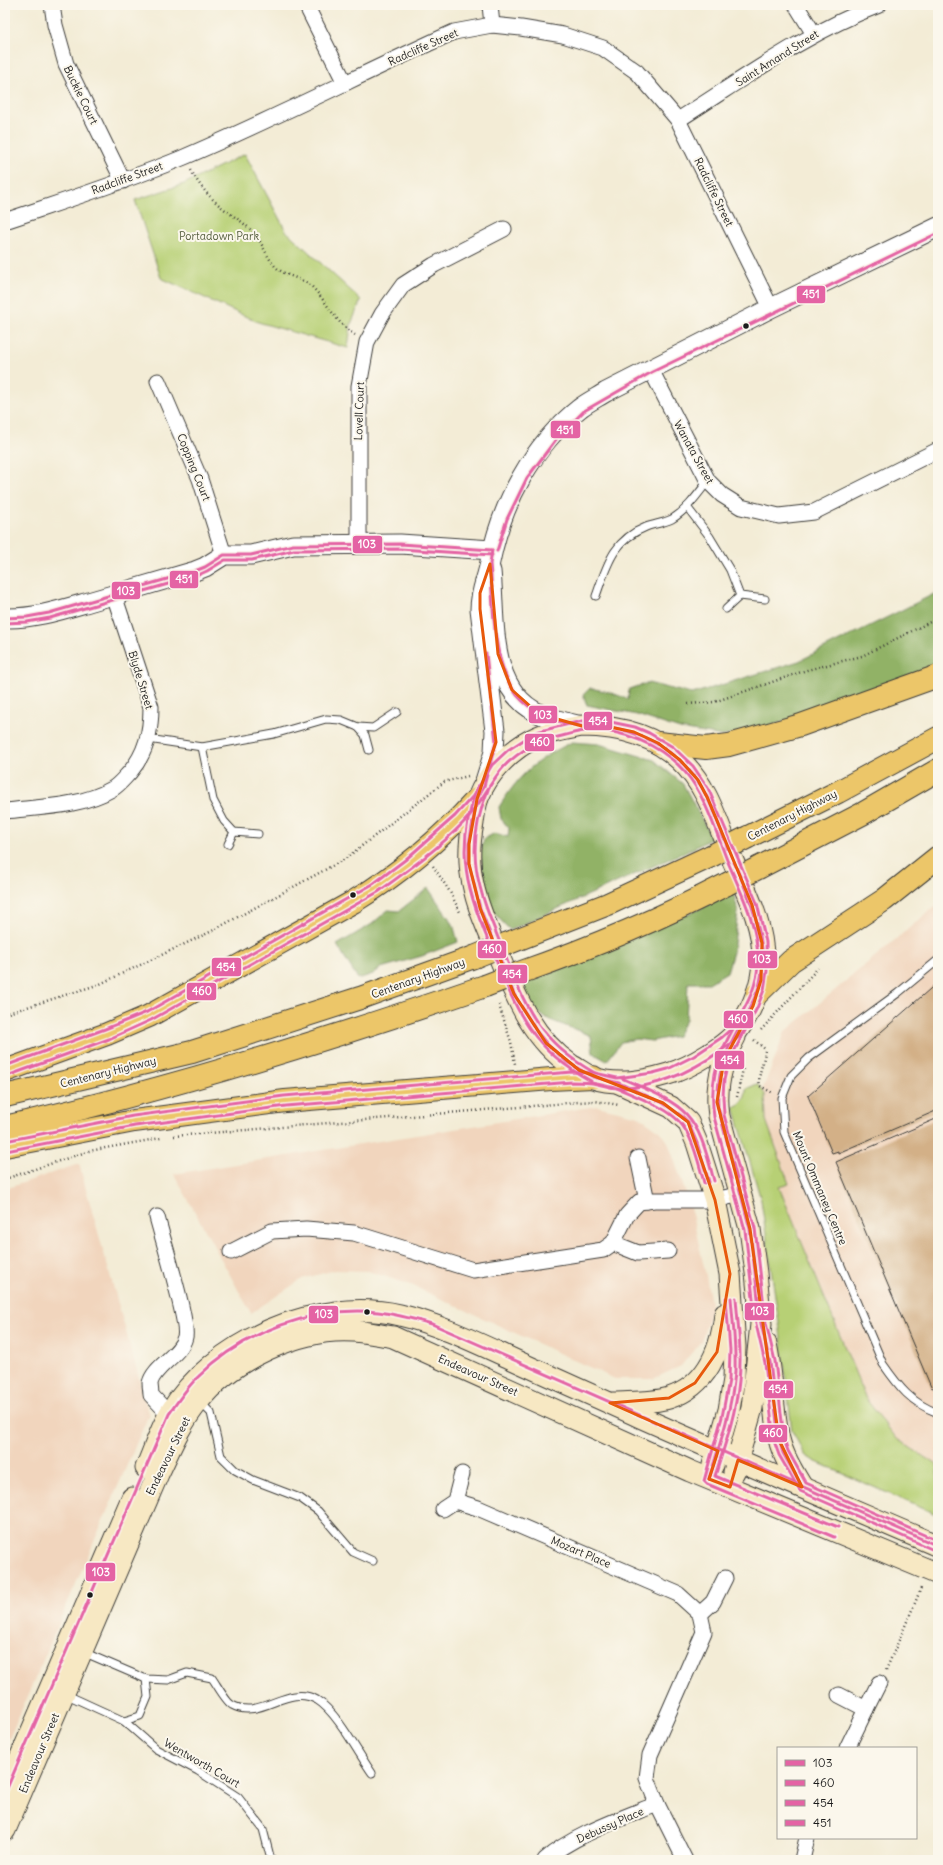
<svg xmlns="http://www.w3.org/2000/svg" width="943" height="1865" viewBox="0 0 943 1865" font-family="Delius,sans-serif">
	<rect width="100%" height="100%" fill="#fbf7ec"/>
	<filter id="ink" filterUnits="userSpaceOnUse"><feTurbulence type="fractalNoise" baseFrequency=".025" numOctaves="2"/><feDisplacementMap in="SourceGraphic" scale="8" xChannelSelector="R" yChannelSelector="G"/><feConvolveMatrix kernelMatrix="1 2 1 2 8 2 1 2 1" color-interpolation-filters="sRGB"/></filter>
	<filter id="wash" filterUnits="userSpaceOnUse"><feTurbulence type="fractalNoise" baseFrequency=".012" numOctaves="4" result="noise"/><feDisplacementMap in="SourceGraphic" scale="16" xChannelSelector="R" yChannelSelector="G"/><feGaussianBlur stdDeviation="0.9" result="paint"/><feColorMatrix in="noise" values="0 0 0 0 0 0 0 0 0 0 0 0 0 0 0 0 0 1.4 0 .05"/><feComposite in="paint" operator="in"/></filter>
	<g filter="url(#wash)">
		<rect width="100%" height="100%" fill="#f3ecd6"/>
		<g fill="#f1d5bd">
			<path d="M938,904V1514L857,1478L752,1117L785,1032Z"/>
			<path d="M597,1106L639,1116L661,1132L668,1142L690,1205L706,1276L712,1309L701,1341L681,1366L653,1379H615L411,1285L368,1271L335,1270L302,1279L251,1313L174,1174Z"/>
			<path d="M79,1164L149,1414L9,1739L5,1736V1189Z"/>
		</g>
		<g fill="#b7d075" stroke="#6a7648">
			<path d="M245,154L286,231L361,300L351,324L348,348L258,322L161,278L135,200L184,184Z"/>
			<path d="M757,1084L765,1094L766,1120L789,1184L779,1187L866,1399L897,1439L938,1466V1515L814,1461L805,1455L792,1431L780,1330L761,1200L734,1107C743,1103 746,1098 746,1089Z"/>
		</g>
		<g fill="#91b266" stroke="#566741">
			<path d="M938,592V664L776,724L723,736L680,729L637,715L587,705L583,695L590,688L609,692L628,699L629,689L648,683L692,694L799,661Z"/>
			<path d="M572,742L599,744L654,760L683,784L712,838L694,848L510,930L493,912L486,896L480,852L484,839L495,833L508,837L509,828L501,819L499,807C522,771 535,761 572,742Z"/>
			<path d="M428,888L453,924L458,942L422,956L381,968L373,974L358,979L337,945L372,924L388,910L399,911Z"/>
			<path d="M733,891L738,911L733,952L727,972L709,983H688L686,1019L677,1036L652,1041L636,1039L621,1042L607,1061L593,1053L591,1036C558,1020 536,1024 519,986L704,907Z"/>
		</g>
		<g id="blocks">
			<g fill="#d3b087">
				<path d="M938,982V1110L838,1153V1151L832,1153L808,1096Z"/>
				<path d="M938,1118V1390L931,1387L836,1162Z"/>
			</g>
		</g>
	</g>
	<g filter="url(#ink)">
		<use href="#blocks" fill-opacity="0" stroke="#3c3b38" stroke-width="1"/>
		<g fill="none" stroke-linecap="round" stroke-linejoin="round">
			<defs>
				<g id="service">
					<path d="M687,507L710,537L730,570L740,596L765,599"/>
					<path d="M596,596C607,565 613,540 646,527C654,524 664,523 672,519C687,510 698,494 708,481"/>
					<path d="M726,609L740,596"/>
					<path d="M358,727L373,728L397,712"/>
					<path d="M148,739L202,747L274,734L326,719L341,720L358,727L365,735L369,750"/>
					<path d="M202,747L213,800L224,821L234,832L258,834"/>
					<path d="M228,844L234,832"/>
					<path d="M938,960L898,993L809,1058L791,1076L782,1098L784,1132L883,1364C899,1387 911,1403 938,1413"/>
					<path d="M200,1402L211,1413L221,1456L235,1470L253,1480L300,1498L318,1511L353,1552L373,1561"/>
					<path d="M83,1652L146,1679L168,1680L187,1673L212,1678C217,1685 226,1702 232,1705C261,1721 287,1683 317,1700C337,1712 358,1753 372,1773"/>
					<path d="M65,1694L124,1721L156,1749L198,1771L238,1797L263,1829L271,1860"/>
					<path d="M124,1721L140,1716L148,1697L146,1679"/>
				</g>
				<g id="minor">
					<path d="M52,5L55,25L66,64L123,181"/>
					<path d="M306,5L345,83"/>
					<path d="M490,5L492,25"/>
					<path d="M796,5L814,34"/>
					<path d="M678,120C743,79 807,32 879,5"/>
					<path d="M5,221C64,201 124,182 182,158C274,119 363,73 454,32L492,25L521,28L563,35L603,48L637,72L678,120L771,308"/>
					<path d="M650,368L708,481L722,495L741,507L779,516L814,512L938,450"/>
					<path d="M158,381L200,479L224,555"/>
					<path d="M359,543V386L367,342L382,314L403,285L434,265L504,229"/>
					<path d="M5,811C40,807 81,807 112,789C119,785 125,777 130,772C146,753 151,732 151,707L114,595"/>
					<path d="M638,1158L647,1201"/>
					<path d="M157,1217C162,1237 189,1323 185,1337C181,1355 154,1366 150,1383C150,1386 151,1392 151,1395L169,1414"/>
					<path d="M613,1243L638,1253L668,1251"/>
					<path d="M231,1252L272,1231L306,1229L354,1233L473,1270L603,1250L613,1243L627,1215L639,1202L654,1200H715L741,1194"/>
					<path d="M455,1501L478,1508L678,1594L700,1614L704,1632L650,1755L647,1778L657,1804L685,1860"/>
					<path d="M443,1509L455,1501L462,1474"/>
					<path d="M700,1614L713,1602L725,1578"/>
					<path d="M839,1695L866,1709L879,1683"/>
					<path d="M847,1748L866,1709"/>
					<path d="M545,1860C571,1836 623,1818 657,1804"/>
					<path d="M802,1860L807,1838"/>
				</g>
				<g id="tertiary">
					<path d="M491,571C496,619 487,690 540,714C554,720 568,723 582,726"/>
					<path d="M5,618C34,619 64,609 92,601C127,591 161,581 195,571L205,567L224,555H251L293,545L400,544L492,550"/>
					<path d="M485,781L494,752L495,731L480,609C480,591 487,579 490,562C502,503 532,446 580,408C588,402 598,397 606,392L771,308L938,227"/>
				</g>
				<g id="secondary">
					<path d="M582,726C618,726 653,734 680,760C707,785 717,821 730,854C744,888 764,923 763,961C762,985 753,1007 740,1027C729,1045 689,1068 668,1074C644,1081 618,1086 593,1078C586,1075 578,1069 571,1065C534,1040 517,1000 501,961C491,936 478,910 473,884C468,863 469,844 473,823C474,815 475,806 478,798C488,772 512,748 537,737C551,731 567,729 582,726Z"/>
					<path d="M619,1083L671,1107L688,1122L697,1143L715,1200L730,1274L735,1347L734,1379L729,1410L713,1465"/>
					<path d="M766,1344C773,1375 772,1408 779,1439C783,1456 793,1472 802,1487"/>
					<path d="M614,1403C632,1402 652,1403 669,1398C707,1386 721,1350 725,1314"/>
					<path d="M146,1468C154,1450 160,1430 170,1413C213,1341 317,1296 400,1315C438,1324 475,1342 510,1358C553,1378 597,1397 640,1417C739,1461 838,1503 938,1546"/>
					<path d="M734,1472L752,1408L761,1324L756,1273L750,1229L719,1116C715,1088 721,1062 735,1037"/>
					<path d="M5,1793L132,1498"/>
					<path d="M5,1830L158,1474C170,1449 180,1424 198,1402C230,1360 300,1327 354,1331C367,1332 380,1335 393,1337L690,1471L938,1574"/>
				</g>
				<g id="motorway">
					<path d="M658,743L706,748L729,745L801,725L938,676"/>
					<path d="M748,837L838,792L938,738"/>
					<path d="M760,867L862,814L938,770"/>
					<path d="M506,944L608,904L711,856"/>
					<path d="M519,973C591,948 660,919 727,884"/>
					<path d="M757,994L791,961L884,900L938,857"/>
					<path d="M5,1071L107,1034L149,1016L353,902C399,874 441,839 477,799"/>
					<path d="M5,1096L192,1052L360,998L474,957"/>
					<path d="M5,1127C168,1090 328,1040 485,986"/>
					<path d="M5,1146L134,1121L285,1101L551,1079L593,1077"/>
				</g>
			</defs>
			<use href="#service" stroke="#3c3b38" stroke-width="9"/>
			<use href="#minor" stroke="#3c3b38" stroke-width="17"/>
			<use href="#tertiary" stroke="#3c3b38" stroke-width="21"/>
			<use href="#secondary" stroke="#3c3b38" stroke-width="23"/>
			<use href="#motorway" stroke="#3c3b38" stroke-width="24"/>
			<g stroke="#3c3b38" stroke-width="2.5" stroke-dasharray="1 3" stroke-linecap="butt">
				<path d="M191,170C199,186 211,199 224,209C233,216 243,222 251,230C263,241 266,259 278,269C288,277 302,278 311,286C327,301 335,323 355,335"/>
				<path d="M688,704L714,702L807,670L862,656L938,618"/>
				<path d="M433,866L450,892L461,914"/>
				<path d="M499,1005L511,1042L515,1064"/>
				<path d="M5,1014L100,984L210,932L345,859L444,782L468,776"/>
				<path d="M761,1030L818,968"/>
				<path d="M754,1040L765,1049C765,1062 757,1073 760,1086L773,1093"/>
				<path d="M737,1097L743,1069"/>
				<path d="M174,1136L579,1102L595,1101L619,1105"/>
				<path d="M5,1179L89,1151L161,1138"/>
				<path d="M886,1670L915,1603L921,1588"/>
			</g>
			<use href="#service" stroke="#fff" stroke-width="7"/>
			<use href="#minor" stroke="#fff" stroke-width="15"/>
			<use href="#tertiary" stroke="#fff" stroke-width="19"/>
			<use href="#secondary" stroke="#f7e8c3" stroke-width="21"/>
			<use href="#motorway" stroke="#ecc669" stroke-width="22"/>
			<defs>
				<g id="motorway-bridge">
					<path d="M711,856L748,837"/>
					<path d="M727,884L760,867"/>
					<path d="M474,957L506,944"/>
					<path d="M485,986L519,973"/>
				</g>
			</defs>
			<use href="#motorway-bridge" stroke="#3c3b38" stroke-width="24" stroke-linecap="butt"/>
			<use href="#motorway-bridge" stroke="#ecc669" stroke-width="22"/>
			<defs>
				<g id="bus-1">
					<path d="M492,550L490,564C494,604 491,663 517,695C532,713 557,723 581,726C592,727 604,725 615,728C655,736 691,762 708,799C716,816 722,834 729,851C741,878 754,906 760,936C771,991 746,1007 727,1052C719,1070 717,1088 718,1107L750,1229L761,1324L770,1362L779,1440L783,1453L802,1487"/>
					<path d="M5,618L27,617L49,613L195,571L205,567L224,555H251L293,545L400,544L492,550"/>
					<path d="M486,654L496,742L484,786L477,799L469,844V864L480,908L514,994L537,1032L546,1043L567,1062L593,1077L619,1083L663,1103L683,1117L688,1122L697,1143L709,1182"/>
					<path d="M709,1479C720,1444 732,1408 735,1372C736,1347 733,1322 731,1298"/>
					<path d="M5,1793L169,1414C178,1401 187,1387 199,1376C244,1331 315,1306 378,1312C396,1314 414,1319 432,1324L938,1546"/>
				</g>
				<g id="bus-2">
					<path d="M478,786C453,851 467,891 493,952C517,1012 531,1049 591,1081"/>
					<path d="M7,1076L109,1039L151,1020L378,892C407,871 438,849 463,823C478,808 486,790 498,774C507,761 525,748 540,742C546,739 555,738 562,736C569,734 576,732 584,731C621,728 660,744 685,772C705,795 716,832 727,860C741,892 758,925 758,961C758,996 735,1020 722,1051C713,1072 711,1095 714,1117L745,1230L756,1324L765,1363L774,1441L779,1455L800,1491L936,1551"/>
					<path d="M617,1088C680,1115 687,1115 704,1183"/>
					<path d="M6,1151L135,1126L286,1106L572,1082C580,1082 589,1082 597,1084C604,1085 610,1088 618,1088C656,1089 692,1071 722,1050C730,1044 739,1038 745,1030"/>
					<path d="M726,1298L730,1350L729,1380L722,1417L704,1481L707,1484L834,1537"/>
				</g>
				<g id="bus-3">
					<path d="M488,790C462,853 479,891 503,950C525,1007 539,1042 595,1073"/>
					<path d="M5,1066L105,1029L147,1012L373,884L405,860L455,816L473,796L492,765L508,750L536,732L582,721H606L635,727L649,733L673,747L693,766L708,788L757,903L766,942L767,971L764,990L757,1008L728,1063L724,1080L723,1097L724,1115L755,1228L766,1323L775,1361L784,1439L788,1451L806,1483L938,1541"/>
					<path d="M621,1078C687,1107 696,1109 714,1181"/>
					<path d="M5,1141L133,1116L284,1096L572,1072L595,1073L617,1078L653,1073L668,1069L694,1056L721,1038L737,1024"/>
					<path d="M736,1298C738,1325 742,1353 739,1381C736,1413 725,1445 715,1476L838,1527"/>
				</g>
				<g id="bus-4">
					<path d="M497,551L507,519L527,478L557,438L584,411L652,372L938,233"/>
					<path d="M5,623L27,622L50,618L196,576L207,571L225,560H252L294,550L400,549L492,555"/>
				</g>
			</defs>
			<use href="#bus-1" stroke="#fbf7ec" stroke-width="6"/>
			<use href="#bus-2" stroke="#fbf7ec" stroke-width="6"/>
			<use href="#bus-3" stroke="#fbf7ec" stroke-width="6"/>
			<use href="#bus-4" stroke="#fbf7ec" stroke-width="6"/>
			<use href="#bus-1" stroke="#e463a4" stroke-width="3"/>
			<use href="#bus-2" stroke="#e463a4" stroke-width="3"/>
			<use href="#bus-3" stroke="#e463a4" stroke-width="3"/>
			<use href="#bus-4" stroke="#e463a4" stroke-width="3"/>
		</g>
	</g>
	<path fill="none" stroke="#e8590c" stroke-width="3" stroke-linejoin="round" d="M490,564L498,654L512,690L539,714L582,726H605L634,732L658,743L680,760L698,780L708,799L752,905L762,943L761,980L753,1006L724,1060L717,1102L750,1229L779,1440L802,1487L738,1460L730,1487L709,1479L718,1451L610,1403L669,1398L695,1383L717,1352L730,1274L715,1200L688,1122L663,1103L579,1070L546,1043L514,994L480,908L469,864V844L477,799L496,742L480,609V593Z"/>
	<g fill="#1c1c1c" stroke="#fbf7ec" stroke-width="1.5">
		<circle cx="746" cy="326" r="3.5"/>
		<circle cx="353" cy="895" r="3.5"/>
		<circle cx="367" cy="1312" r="3.5"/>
		<circle cx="90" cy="1595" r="3.5"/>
	</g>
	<g text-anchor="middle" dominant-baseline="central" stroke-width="4" stroke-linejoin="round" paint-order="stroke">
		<g font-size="11" fill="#1c1c1c" stroke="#fbf7ec">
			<text transform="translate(423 47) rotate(-24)">Radcliffe Street</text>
			<text transform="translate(777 58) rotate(-32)">Saint Amand Street</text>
			<text transform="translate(81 95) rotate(64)">Buckle Court</text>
			<text transform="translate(127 178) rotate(-20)">Radcliffe Street</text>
			<text transform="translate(714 192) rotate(64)">Radcliffe Street</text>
			<text transform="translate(359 411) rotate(-88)">Lovell Court</text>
			<text transform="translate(694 452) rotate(61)">Wanata Street</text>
			<text transform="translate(194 467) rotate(68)">Copping Court</text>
			<text transform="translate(141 680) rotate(73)">Blyde Street</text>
			<text transform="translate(792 815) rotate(-27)">Centenary Highway</text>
			<text transform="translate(418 978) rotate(-20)">Centenary Highway</text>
			<text transform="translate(108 1072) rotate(-14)">Centenary Highway</text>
			<text transform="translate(820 1188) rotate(67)">Mount Ommaney Centre</text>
			<text transform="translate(478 1375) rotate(24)">Endeavour Street</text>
			<text transform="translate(168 1456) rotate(-64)">Endeavour Street</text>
			<text transform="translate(581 1552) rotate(23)">Mozart Place</text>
			<text transform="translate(39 1753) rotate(-67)">Endeavour Street</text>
			<text transform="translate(202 1763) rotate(30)">Wentworth Court</text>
			<text transform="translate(610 1825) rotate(-24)">Debussy Place</text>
		</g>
		<g font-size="11" fill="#525b3b" stroke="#fbf7ec">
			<text x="219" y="236">Portadown Park</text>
		</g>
	</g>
	<g stroke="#fbf7ec" stroke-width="1.5">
		<rect x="796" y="285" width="30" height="19" rx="4" fill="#e463a4"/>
		<rect x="550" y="420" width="31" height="19" rx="4" fill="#e463a4"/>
		<rect x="352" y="535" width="31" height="19" rx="4" fill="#e463a4"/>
		<rect x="169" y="570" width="30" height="19" rx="4" fill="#e463a4"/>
		<rect x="111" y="581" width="30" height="19" rx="4" fill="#e463a4"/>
		<rect x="528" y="705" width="30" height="19" rx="4" fill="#e463a4"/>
		<rect x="583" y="711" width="30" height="20" rx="4" fill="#e463a4"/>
		<rect x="524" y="733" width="31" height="19" rx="4" fill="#e463a4"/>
		<rect x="477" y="940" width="30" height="19" rx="4" fill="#e463a4"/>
		<rect x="747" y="950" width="31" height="19" rx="4" fill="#e463a4"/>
		<rect x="211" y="957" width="31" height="20" rx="4" fill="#e463a4"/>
		<rect x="497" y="964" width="31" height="20" rx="4" fill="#e463a4"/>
		<rect x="186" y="982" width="31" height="19" rx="4" fill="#e463a4"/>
		<rect x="723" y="1010" width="31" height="19" rx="4" fill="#e463a4"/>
		<rect x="714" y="1050" width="31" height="20" rx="4" fill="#e463a4"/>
		<rect x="744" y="1302" width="31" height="19" rx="4" fill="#e463a4"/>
		<rect x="308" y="1305" width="31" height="19" rx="4" fill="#e463a4"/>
		<rect x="763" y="1380" width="31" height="19" rx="4" fill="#e463a4"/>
		<rect x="758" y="1424" width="30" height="19" rx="4" fill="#e463a4"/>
		<rect x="85" y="1562" width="31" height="20" rx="4" fill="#e463a4"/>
	</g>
	<g font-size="11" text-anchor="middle" font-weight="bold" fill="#fff">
		<text x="811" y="298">451</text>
		<text x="565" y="434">451</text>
		<text x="367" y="548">103</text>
		<text x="184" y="583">451</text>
		<text x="126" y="595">103</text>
		<text x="543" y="719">103</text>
		<text x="598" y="725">454</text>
		<text x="540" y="746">460</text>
		<text x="492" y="953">460</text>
		<text x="762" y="963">103</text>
		<text x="226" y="971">454</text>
		<text x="512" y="978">454</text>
		<text x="202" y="995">460</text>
		<text x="738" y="1023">460</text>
		<text x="730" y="1064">454</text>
		<text x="760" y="1315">103</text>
		<text x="324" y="1318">103</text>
		<text x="778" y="1393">454</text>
		<text x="773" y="1437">460</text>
		<text x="101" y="1576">103</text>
	</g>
	<rect width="943" height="1865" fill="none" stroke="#fbf7ec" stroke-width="20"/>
	<rect x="777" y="1747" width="140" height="92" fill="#fbf7ec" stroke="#a29f99"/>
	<rect x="785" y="1760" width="20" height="6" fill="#e463a4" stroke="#a29f99"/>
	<text x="813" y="1767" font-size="12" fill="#1c1c1c">103</text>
	<rect x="785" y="1780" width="20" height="6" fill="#e463a4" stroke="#a29f99"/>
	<text x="813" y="1787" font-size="12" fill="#1c1c1c">460</text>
	<rect x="785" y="1800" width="20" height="6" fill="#e463a4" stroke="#a29f99"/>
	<text x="813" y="1807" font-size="12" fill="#1c1c1c">454</text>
	<rect x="785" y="1820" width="20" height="6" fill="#e463a4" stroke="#a29f99"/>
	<text x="813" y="1827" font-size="12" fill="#1c1c1c">451</text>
</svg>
